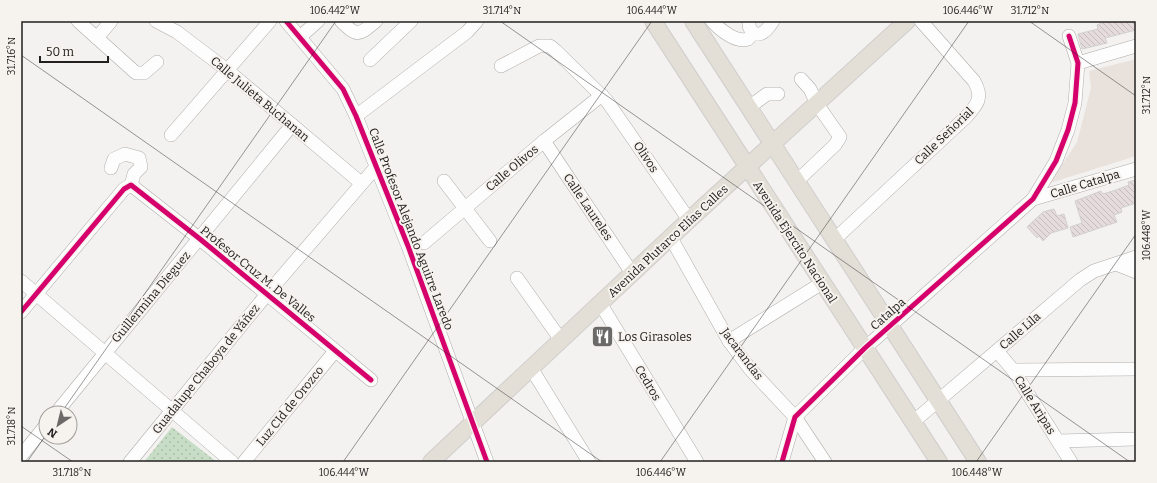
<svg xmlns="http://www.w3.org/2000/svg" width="1157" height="483" viewBox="0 0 1157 483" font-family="Bitter,serif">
	<defs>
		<pattern id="green-dots" width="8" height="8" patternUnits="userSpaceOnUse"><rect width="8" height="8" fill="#c8ddc6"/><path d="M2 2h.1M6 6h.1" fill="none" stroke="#acbdaa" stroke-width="1.8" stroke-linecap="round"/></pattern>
		<pattern id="building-back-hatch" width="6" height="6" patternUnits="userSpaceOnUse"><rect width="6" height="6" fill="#e5dbdd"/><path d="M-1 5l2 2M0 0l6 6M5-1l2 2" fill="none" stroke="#c4bcbd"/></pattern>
	</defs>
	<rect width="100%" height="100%" fill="#f4f2f0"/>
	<path fill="#e9e2dc" d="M1136,59V156L1050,183L1077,142L1091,88L1089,71Z"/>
	<path fill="url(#green-dots)" d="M172,427L217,462H144Z"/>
	<g fill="url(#building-back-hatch)" stroke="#d2d0d0">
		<path d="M1106,21H1134L1136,30L1105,38L1107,43L1082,49L1078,34L1098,29L1097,25Z"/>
		<path d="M1136,180V203L1121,208L1122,212L1114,215L1117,222L1073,237L1070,227L1082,223L1075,201L1101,191L1103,194L1116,190L1129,185L1128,182Z"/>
		<path d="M1054,209L1057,216L1064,214L1068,228L1051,233L1043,241L1039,236L1037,238L1027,227L1043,212Z"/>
	</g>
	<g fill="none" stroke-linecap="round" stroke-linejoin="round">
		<defs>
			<g id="minor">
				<path d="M78,21L136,73H144L157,62"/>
				<path d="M156,21L177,32L227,70L361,183"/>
				<path d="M286,21L343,89L356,116L408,246L487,462"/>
				<path d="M341,21C358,38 359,35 376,21"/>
				<path d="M712,21C720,30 736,43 748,39L753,33"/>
				<path d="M749,21C748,29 754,37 762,33C767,31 770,25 773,21"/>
				<path d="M300,37L318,21"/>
				<path d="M97,38L111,21"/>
				<path d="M370,60L411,21"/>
				<path d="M1078,63L1136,46"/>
				<path d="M501,66L539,46H550L556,51L607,101L689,220"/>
				<path d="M748,108L767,94H778"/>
				<path d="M356,116L467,32L477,21"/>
				<path d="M171,135L270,21"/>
				<path d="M544,141L632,273"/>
				<path d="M111,168L114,159L125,154L139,158L141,167L134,174L131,185"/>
				<path d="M444,181L490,241"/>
				<path d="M796,182L835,145L840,137L817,104L810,89L801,79"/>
				<path d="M131,185L200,239L371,380"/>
				<path d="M1033,199L1136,169"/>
				<path d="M671,238L729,341L750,369L795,417L825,462"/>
				<path d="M835,239L965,118C977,105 984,98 974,81L921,21"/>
				<path d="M424,243L544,141L602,95"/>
				<path d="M1116,264L1136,272"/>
				<path d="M517,278L561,340"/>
				<path d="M21,281L232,462"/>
				<path d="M600,303L697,462"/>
				<path d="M21,312L124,189L131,185"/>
				<path d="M729,341L822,283"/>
				<path d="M997,351L1013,370L1071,462"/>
				<path d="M531,368L589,462"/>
				<path d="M1013,370L1136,369"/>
				<path d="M56,413L292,125"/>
				<path d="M913,422L1080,280L1094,271L1136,257"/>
				<path d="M1058,441L1136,439"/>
				<path d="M21,456L46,425"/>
				<path d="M130,462L267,294L376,167"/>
				<path d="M244,462L335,351"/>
				<path d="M782,462L795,417L865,348L1033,199L1056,161L1068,130L1075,103L1078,63L1069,36"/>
			</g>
			<g id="major">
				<path d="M653,21L939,462"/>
				<path d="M693,21L978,462"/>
				<path d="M431,462L689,220L907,21"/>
			</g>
		</defs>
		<use href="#minor" stroke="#afadab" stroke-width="14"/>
		<use href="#major" stroke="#cfcecd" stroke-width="18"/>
		<use href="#minor" stroke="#fdfdfd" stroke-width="13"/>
		<use href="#major" stroke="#e3dfd6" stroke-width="16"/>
		<defs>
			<g id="cycleway">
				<path d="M286,21L343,89L356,116L408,246L487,462"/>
				<path d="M21,312L124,189L131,185L200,239L371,380"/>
				<path d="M782,462L795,417L865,348L1033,199L1056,161L1068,130L1075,103L1078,63L1069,36"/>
			</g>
		</defs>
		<use href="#cycleway" stroke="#f6f2ee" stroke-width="8"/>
		<use href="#cycleway" stroke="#d6006c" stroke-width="5"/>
	</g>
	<path fill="none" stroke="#22201f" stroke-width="1" stroke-opacity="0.45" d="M500,21L1130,462M1029,21L1136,96M21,55L602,462M61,413L336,21M21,426L73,462M27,462L46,435M343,462L652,21M660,462L969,21M976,462L1136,234"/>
	<defs>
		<symbol id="restaurant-square" viewBox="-11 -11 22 22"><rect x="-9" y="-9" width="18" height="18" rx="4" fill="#6c6a68" stroke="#f6f2ee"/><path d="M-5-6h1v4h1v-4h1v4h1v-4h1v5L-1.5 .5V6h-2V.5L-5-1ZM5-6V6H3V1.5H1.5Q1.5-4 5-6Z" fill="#fff"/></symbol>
	</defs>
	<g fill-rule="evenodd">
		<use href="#restaurant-square" x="590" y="324" width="25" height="25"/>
	</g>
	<g text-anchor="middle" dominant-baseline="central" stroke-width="4" stroke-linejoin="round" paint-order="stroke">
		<g font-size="12" fill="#22201f" stroke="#f6f2ee">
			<text transform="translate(260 99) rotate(40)">Calle Julieta Buchanan</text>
			<text transform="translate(944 136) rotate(-44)">Calle Señorial</text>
			<text transform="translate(646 157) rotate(56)">Olivos</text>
			<text transform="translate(512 168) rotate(-40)">Calle Olivos</text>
			<text transform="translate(1085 184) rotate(-17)">Calle Catalpa</text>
			<text transform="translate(588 207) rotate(56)">Calle Laureles</text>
			<text transform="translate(411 229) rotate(69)">Calle Profesor Alejando Aguirre Laredo</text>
			<text transform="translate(668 241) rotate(-43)">Avenida Plutarco Elías Calles</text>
			<text transform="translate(795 242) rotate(57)">Avenida Ejercito Nacional</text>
			<text transform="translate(258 274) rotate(39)">Profesor Cruz M. De Valles</text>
			<text transform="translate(151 297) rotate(-50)">Guillermina Dieguez</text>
			<text transform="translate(888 314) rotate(-41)">Catalpa</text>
			<text transform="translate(1020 331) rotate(-41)">Calle Lila</text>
			<text transform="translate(742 354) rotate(53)">Jacarandas</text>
			<text transform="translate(206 369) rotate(-51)">Guadalupe Chaboya de Yáñez</text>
			<text transform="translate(648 383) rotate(59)">Cedros</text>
			<text transform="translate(1035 405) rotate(58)">Calle Aripas</text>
			<text transform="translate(290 406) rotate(-51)">Luz CId de Orozco</text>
		</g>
		<g font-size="12" fill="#22201f" stroke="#f6f2ee" text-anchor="start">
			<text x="618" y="337">Los Girasoles</text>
		</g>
	</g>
	<rect width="1157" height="483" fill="none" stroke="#f6f2ee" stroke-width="44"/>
	<g transform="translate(58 425) rotate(215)"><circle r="19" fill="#f6f2ee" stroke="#a19e9b"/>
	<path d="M0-3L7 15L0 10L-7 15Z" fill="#6c6a68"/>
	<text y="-6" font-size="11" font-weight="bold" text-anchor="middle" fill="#22201f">N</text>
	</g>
	<path d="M40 56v6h68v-6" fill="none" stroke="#22201f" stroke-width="2"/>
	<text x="46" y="56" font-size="12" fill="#22201f" stroke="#f6f2ee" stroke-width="3" paint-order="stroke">50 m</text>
	<rect x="22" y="22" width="1113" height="439" fill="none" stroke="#22201f" stroke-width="1.5"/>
	<g font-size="10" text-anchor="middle" fill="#22201f">
		<text x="335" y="14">106.442°W</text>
		<text x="502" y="14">31.714°N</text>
		<text x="652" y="14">106.444°W</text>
		<text x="968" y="14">106.446°W</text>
		<text x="1030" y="14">31.712°N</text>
		<text transform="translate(11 56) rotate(-90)" y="4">31.716°N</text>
		<text transform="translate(1146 95) rotate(-90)" y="4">31.712°N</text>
		<text transform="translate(1146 235) rotate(-90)" y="4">106.448°W</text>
		<text transform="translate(11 426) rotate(-90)" y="4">31.718°N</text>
		<text x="72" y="476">31.718°N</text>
		<text x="344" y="476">106.444°W</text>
		<text x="661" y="476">106.446°W</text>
		<text x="977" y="476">106.448°W</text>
	</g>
</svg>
